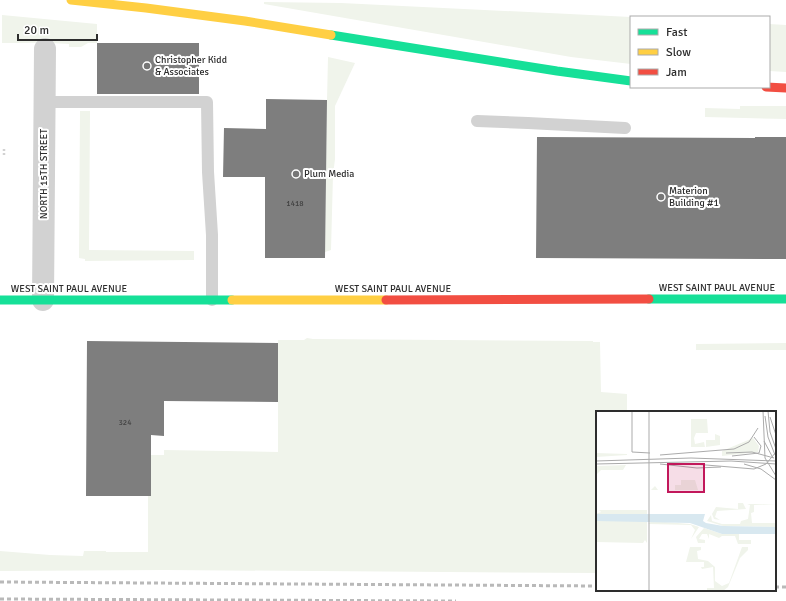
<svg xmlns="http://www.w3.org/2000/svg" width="786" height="601" viewBox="0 0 786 601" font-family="Signika,sans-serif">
	<rect width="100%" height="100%" fill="#fff"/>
	<g fill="#f0f4eb">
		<path d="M264,2L341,3L631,17V64L571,57L264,4Z"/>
		<path d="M2,15L97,24V43H88L81,47H69V44C46,42 24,43 2,43Z"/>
		<path d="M769,24L786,25V72L769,71Z"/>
		<path d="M328,57L355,63L335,106V159L333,175L331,250L325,252L327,100Z"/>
		<path d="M740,106H786V119L705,117V108L740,109Z"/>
		<path d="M80,111H90L89,250L194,251V260L85,261V259L79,258Z"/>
		<path d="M307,338L313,339L593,341V342H600L601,392L627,394V412H597V573L165,570L0,571V551L50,555L83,556L84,551H106V552H148V496H151V455H164V450L278,452V340H304Z"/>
		<path d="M786,343V350H696V344Z"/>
	</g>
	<g fill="#7e7e7e">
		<rect x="97" y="43" width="102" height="51"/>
		<path d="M266,99L327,100L325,258H265V177H223L224,128L266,129Z"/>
		<path d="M537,137L755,138V137H786V259L536,258Z"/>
		<path d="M87,341L278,343V402L164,401V436L151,435V496H86Z"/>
	</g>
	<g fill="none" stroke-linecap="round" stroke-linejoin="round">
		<path stroke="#d2d2d2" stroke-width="2.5" stroke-dasharray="2 2" stroke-linecap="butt" d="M4,155V148"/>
		<g stroke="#d2d2d2" stroke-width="12">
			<path d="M44,102H207L208,172L212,235V300"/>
			<path d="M477,121L528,123L625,128"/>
		</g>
		<path stroke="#d2d2d2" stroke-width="22" d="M43,300L45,49"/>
		<g stroke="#16e098" stroke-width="9">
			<path d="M331,35L557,71L631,81"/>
			<path d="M649,299H786"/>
			<path d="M0,300H232"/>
		</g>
		<g stroke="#ffcf43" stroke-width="9">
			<path d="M71,0L146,8L245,21L331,35"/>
			<path d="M232,300H386"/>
		</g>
		<g stroke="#f24e42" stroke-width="9">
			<path d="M766,87L786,88"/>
			<path d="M386,300L649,299"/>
		</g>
		<g stroke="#b9b9b9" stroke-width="3" stroke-dasharray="4 3" stroke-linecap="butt">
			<path d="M0,582L597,586"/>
			<path d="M775,587H786"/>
			<path d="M0,599L456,601"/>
		</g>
	</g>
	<g fill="#767676" stroke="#fff" stroke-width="1.5">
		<circle cx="147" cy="66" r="4"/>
		<circle cx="296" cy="174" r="4"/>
		<circle cx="661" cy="197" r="4"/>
	</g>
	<g text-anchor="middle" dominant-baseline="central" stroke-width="4" stroke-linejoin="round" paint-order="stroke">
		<g font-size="8" fill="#414141">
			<text x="295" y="203">1418</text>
			<text x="125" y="422">324</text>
		</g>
		<g font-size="10" fill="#2d2d2d" stroke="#fff" text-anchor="start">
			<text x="155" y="60">Christopher Kidd<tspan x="155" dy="12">&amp; Associates</tspan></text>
			<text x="304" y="174">Plum Media</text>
			<text x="669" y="191">Materion<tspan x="669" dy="12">Building #1</tspan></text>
		</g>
		<g font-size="10" fill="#2d2d2d" stroke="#fff">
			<text transform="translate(44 174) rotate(-90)">NORTH 15TH STREET</text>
			<text x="717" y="288">WEST SAINT PAUL AVENUE</text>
			<text x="69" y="289">WEST SAINT PAUL AVENUE</text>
			<text x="393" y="289">WEST SAINT PAUL AVENUE</text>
		</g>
	</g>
	<g transform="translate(596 411)">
		<rect width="180" height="180" fill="#fff"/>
		<path d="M95,8H111L112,22H100L98,27L99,33L108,31L109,36H95ZM119,23L124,25V34L110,36V29H119ZM157,27L163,35L162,41L126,45V40ZM0,42L31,43V44L0,46ZM30,54L27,59H5L1,63L0,55ZM85,69H99L102,79H55L59,75L62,79H79V74H85ZM142,92H147L150,98L121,100L119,106L124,109L118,108L116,103L120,96L142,98ZM151,93H180L158,94V101L155,102L156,112H180V116L127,115L111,110L115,104L116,110L126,113H144L145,110L152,108L154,94ZM3,99H51V103H0L5,101ZM0,110H51V132L49,129L47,132L0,131ZM56,110L94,113L103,116L95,128L99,119L95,114L52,113ZM108,117L126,123H143V129H155V133H142L139,125H126L123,127L113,123V128L111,123H106L103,128L109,129V132H102L100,126ZM94,136H105V139L101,140L102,148L112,150L119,156V170L126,175L133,172L146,136H152V139L144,147L132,176L127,180H111V177H118L117,156L106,158L105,156H108V151H90Z" fill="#f0f4eb"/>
		<path d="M0,103H109L107,110L110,112L127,115L180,116V123H126L94,112L0,110Z" fill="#d8e8f0"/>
		<path fill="none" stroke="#ababab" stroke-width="1" d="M36,0V41L54,42M167,0L169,47L180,65M172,0L174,21L180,38M169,5L172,26L179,44M174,6L180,24M168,30L177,47M130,42L156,41L178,47M64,44L138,38L153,31L162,17M136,45L163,42L165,35L158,26M0,50L95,47L180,50M0,53L135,50L180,53M64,53L101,57L125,56M98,53L158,58L170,53L180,41M148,53L165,58L180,69M53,180V0"/>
		<path fill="#c2185b" fill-opacity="0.15" stroke="#c2185b" stroke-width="2" d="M72,53H108V81H72Z"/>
		<rect width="180" height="180" fill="none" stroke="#2d2d2d" stroke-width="2"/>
	</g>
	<rect x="630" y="16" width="140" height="72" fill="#ffffff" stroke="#ababab"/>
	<rect x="638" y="29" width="20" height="6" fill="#16e098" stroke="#ababab"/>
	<text x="666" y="36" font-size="12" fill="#2d2d2d">Fast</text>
	<rect x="638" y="49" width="20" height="6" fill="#ffcf43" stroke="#ababab"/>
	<text x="666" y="56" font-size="12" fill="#2d2d2d">Slow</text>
	<rect x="638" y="69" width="20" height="6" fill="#f24e42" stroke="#ababab"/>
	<text x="666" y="76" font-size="12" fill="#2d2d2d">Jam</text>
	<path d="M18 34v6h79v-6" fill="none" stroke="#2d2d2d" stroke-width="2"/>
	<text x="24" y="34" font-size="12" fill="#2d2d2d" stroke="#ffffff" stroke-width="3" paint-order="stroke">20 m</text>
</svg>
